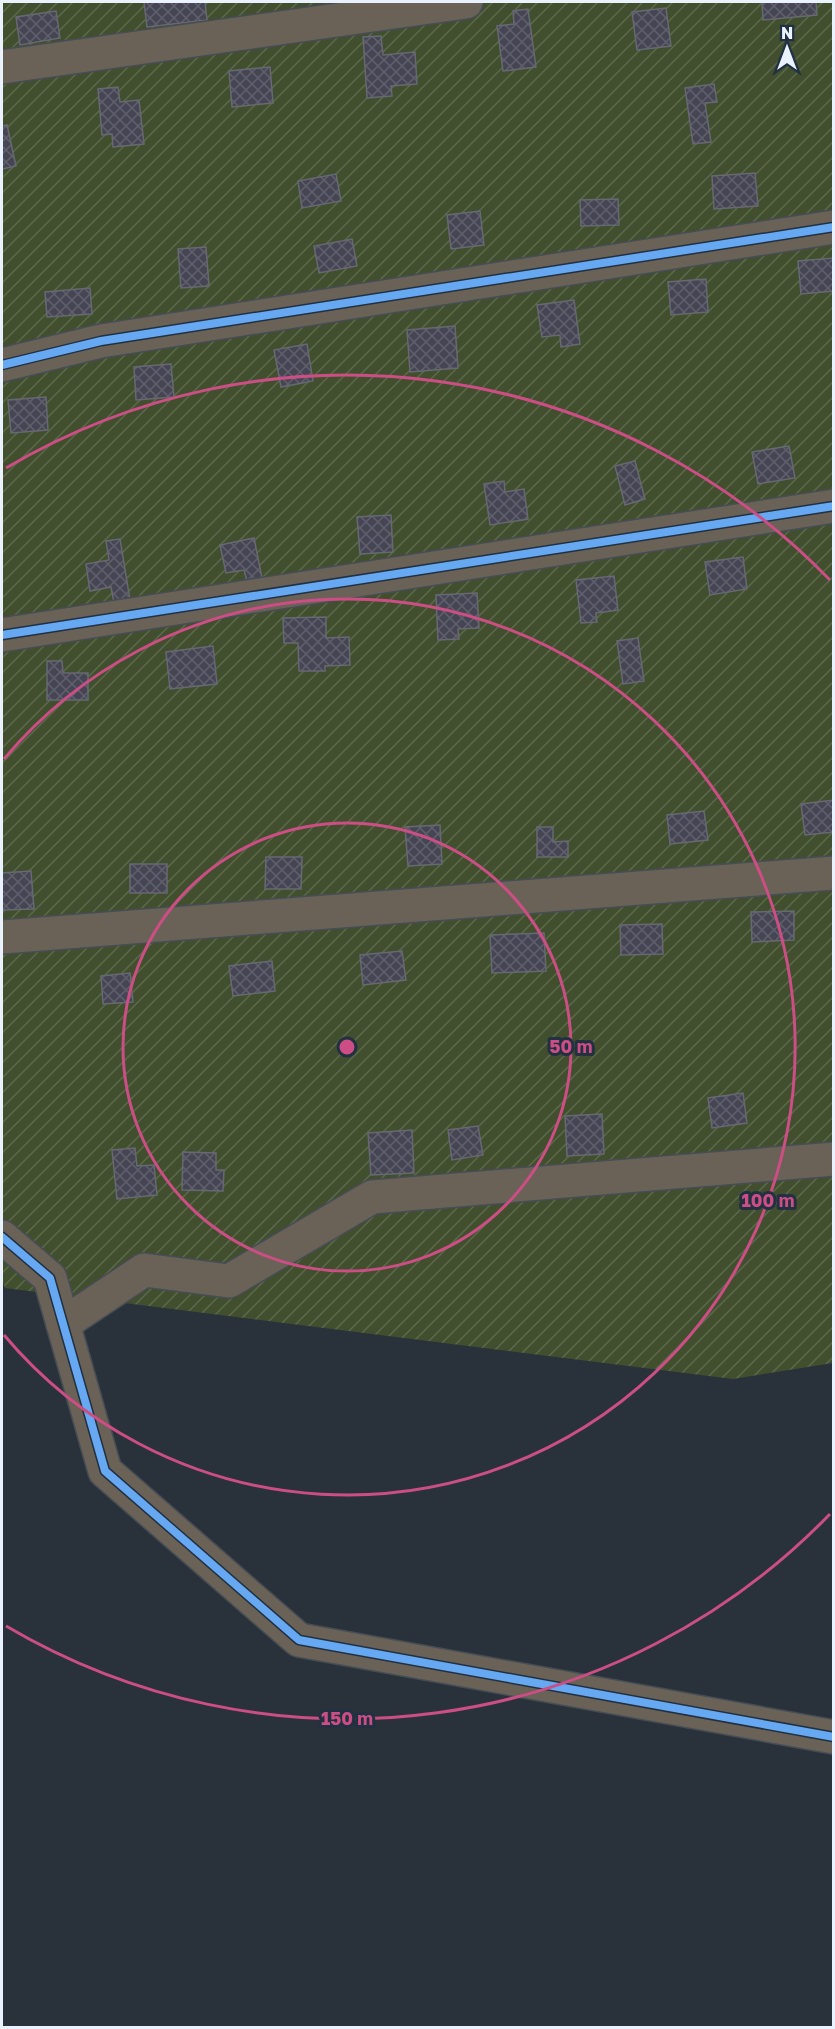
<svg xmlns="http://www.w3.org/2000/svg" width="835" height="2029" viewBox="0 0 835 2029" font-family="'Golos Text',sans-serif">
	<defs>
		<pattern id="garden-furrows" width="10" height="10" patternUnits="userSpaceOnUse" patternTransform="scale(1.5)"><rect width="10" height="10" fill="#414f2e"/><path d="M-1 1l2-2M0 10L10 0M9 11l2-2" fill="none" stroke="#5c694d"/></pattern>
		<pattern id="building-cross-hatch" width="8" height="8" patternUnits="userSpaceOnUse" patternTransform="scale(1.5)"><rect width="8" height="8" fill="#464553"/><path d="M0 0l8 8M0 8l8-8" fill="none" stroke="#61606d"/></pattern>
	</defs>
	<rect width="100%" height="100%" fill="#29323b"/>
	<path fill="url(#garden-furrows)" d="M2,2H833V1363L733,1379L5,1288L2,1280Z"/>
	<g fill="url(#building-cross-hatch)" stroke="#676972" stroke-width="1.5">
		<path d="M144,2H205L207,20L147,27Z"/>
		<path d="M762,2H816L817,15L763,20Z"/>
		<path d="M666,8L671,46L637,50L632,12Z"/>
		<path d="M528,9L536,67L503,71L497,26L514,24L513,11Z"/>
		<path d="M56,11L60,38L20,45L16,17Z"/>
		<path d="M381,36L383,55L415,52L417,84L391,86L392,96L367,98L363,37Z"/>
		<path d="M270,67L273,103L232,107L229,71Z"/>
		<path d="M714,84L717,102L705,103L711,142L693,144L685,88Z"/>
		<path d="M118,87L120,102L139,100L144,144L113,147L112,134L102,135L98,89Z"/>
		<path d="M7,125L16,166L2,169V126Z"/>
		<path d="M755,173L758,206L714,209L712,176Z"/>
		<path d="M336,174L341,201L302,208L298,181Z"/>
		<path d="M618,199L619,225L581,226L580,200Z"/>
		<path d="M480,211L484,245L451,249L447,215Z"/>
		<path d="M352,239L357,266L319,273L314,246Z"/>
		<path d="M206,247L209,286L181,288L178,249Z"/>
		<path d="M834,258V291L801,294L798,261Z"/>
		<path d="M706,279L708,312L671,315L668,282Z"/>
		<path d="M90,288L92,314L47,317L45,292Z"/>
		<path d="M574,300L580,344L561,347L560,335L542,337L537,305Z"/>
		<path d="M455,326L458,368L410,372L407,330Z"/>
		<path d="M307,344L313,381L281,387L274,350Z"/>
		<path d="M171,364L174,397L136,400L134,367Z"/>
		<path d="M46,397L48,430L11,433L8,400Z"/>
		<path d="M789,446L795,478L758,484L752,452Z"/>
		<path d="M635,461L645,499L625,505L615,466Z"/>
		<path d="M504,481L505,492L524,489L528,519L490,525L484,484Z"/>
		<path d="M391,515L393,552L360,554L357,517Z"/>
		<path d="M254,538L262,578L247,581L244,570L226,573L220,545Z"/>
		<path d="M120,539L130,600L114,603L111,587L90,591L86,564L109,560L106,541Z"/>
		<path d="M743,557L747,589L710,595L705,562Z"/>
		<path d="M614,576L618,610L596,613L597,622L581,623L576,580Z"/>
		<path d="M477,593L479,628L458,629L459,639L438,640L436,595Z"/>
		<path d="M326,617V638L349,637L350,665L325,666V671H299L298,643H284L283,618Z"/>
		<path d="M638,638L644,681L623,684L617,641Z"/>
		<path d="M213,646L217,684L170,689L166,652Z"/>
		<path d="M47,661H62L63,673H88V700H47Z"/>
		<path d="M834,800V832L805,835L801,804Z"/>
		<path d="M704,811L708,840L670,844L667,815Z"/>
		<path d="M440,825L442,864L408,866L405,827Z"/>
		<path d="M537,827H553V842L568,841V857H537Z"/>
		<path d="M266,857H302L301,889H265Z"/>
		<rect x="130" y="864" width="37" height="29"/>
		<path d="M31,871L34,909L2,910V873Z"/>
		<path d="M794,911V940L752,942L751,912Z"/>
		<path d="M662,924L663,954L621,955L620,925Z"/>
		<path d="M544,933L546,971L492,973L490,935Z"/>
		<path d="M402,951L406,980L363,985L360,955Z"/>
		<path d="M272,961L275,991L233,996L229,966Z"/>
		<path d="M130,973L133,1002L103,1004L101,976Z"/>
		<path d="M743,1093L747,1123L712,1128L708,1098Z"/>
		<path d="M602,1114L604,1154L567,1156L565,1116Z"/>
		<path d="M478,1126L483,1155L452,1160L448,1130Z"/>
		<path d="M412,1130L414,1173L371,1175L368,1133Z"/>
		<path d="M135,1148L137,1166L154,1165L157,1195L117,1199L112,1150Z"/>
		<path d="M183,1152L216,1153V1170H224L223,1191L182,1190Z"/>
	</g>
	<g fill="none" stroke-linecap="round" stroke-linejoin="round">
		<defs>
			<g id="minor">
				<path d="M2,67L466,2"/>
				<path d="M2,365L101,341L834,227"/>
				<path d="M2,635L834,506"/>
				<path d="M2,937L834,873"/>
				<path d="M2,1237L50,1278L105,1471L299,1640L834,1737"/>
				<path d="M63,1324L144,1270L229,1281L372,1197L834,1159"/>
			</g>
		</defs>
		<use href="#minor" stroke="#464d55" stroke-width="36"/>
		<use href="#minor" stroke="#6a6157" stroke-width="33"/>
		<defs>
			<g id="cycleway">
				<path d="M2,365L101,341L834,227"/>
				<path d="M2,635L834,506"/>
				<path d="M2,1237L50,1278L105,1471L299,1640L834,1737"/>
			</g>
		</defs>
		<use href="#cycleway" stroke="#223142" stroke-width="11"/>
		<use href="#cycleway" stroke="#66a8f1" stroke-width="8"/>
	</g>
	<g fill="none" stroke="#cc4e84" stroke-width="3">
		<circle cx="347" cy="1047" r="224"/>
		<path d="M4 759A448 448 0 1 1 4 1335"/>
		<path d="M830 1514A672 672 0 0 1 6 1626M6 468A672 672 0 0 1 830 580"/>
	</g>
	<circle cx="347" cy="1047" r="9" fill="#cc4e84" stroke="#223142" stroke-width="3"/>
	<g font-size="18" text-anchor="middle" font-weight="bold" fill="#cc4e84" stroke="#223142" stroke-width="6" stroke-linejoin="round" paint-order="stroke">
		<text x="571" y="1053">50 m</text>
		<text x="768" y="1207">100 m</text>
		<text x="347" y="1725">150 m</text>
	</g>
	<rect width="835" height="2029" fill="none" stroke="#e9f2fe" stroke-width="6"/>
	<g transform="translate(787 48)" stroke="#223142" stroke-width="4.5" paint-order="stroke">
	<path d="M0-4.5L10 22L0 15L-10 22Z" fill="#e9f2fe"/>
	<text y="-9" font-size="16" font-weight="bold" text-anchor="middle" fill="#e9f2fe">N</text>
	</g>
</svg>
